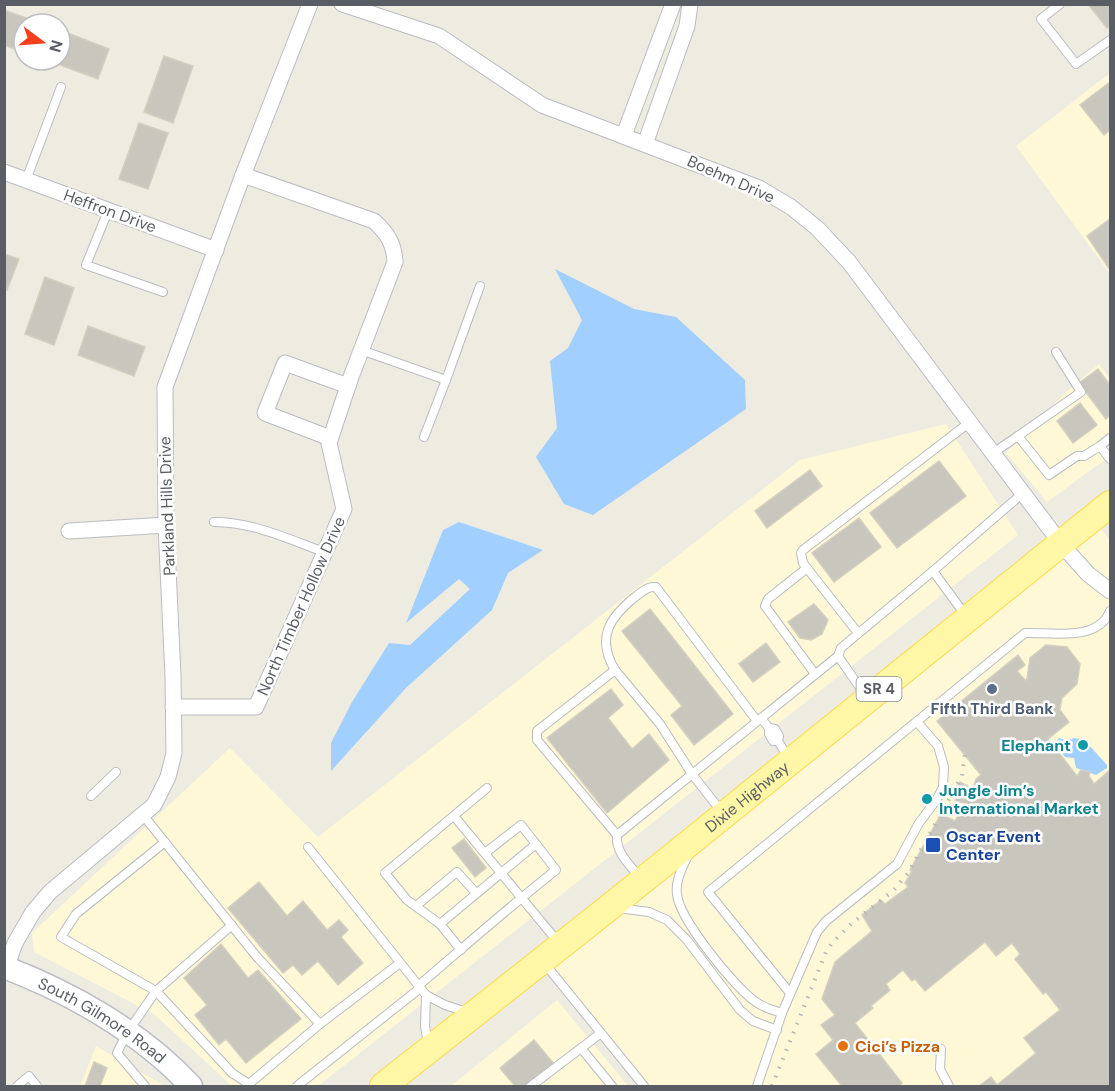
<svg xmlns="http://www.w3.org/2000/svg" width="1115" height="1091" viewBox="0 0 1115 1091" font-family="'DM Sans',sans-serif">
	<rect width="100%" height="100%" fill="#eeece1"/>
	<g fill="#fff8d6">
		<path d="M1110,73V274L1016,146Z"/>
		<path d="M1099,364L1110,379V456L1047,502L1006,453L1066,392Z"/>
		<path d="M946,424L1018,535L318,1086H232L154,1014L34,952L32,933L230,748L318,837L800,460Z"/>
		<path d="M1092,519L1110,540V1086H644L542,961Z"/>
		<path d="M557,1000L628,1086H451Z"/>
		<path d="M96,1046L160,1083L162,1086H80Z"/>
	</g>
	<g fill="#a1cfff">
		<path d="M555,269L634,309L676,317L745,380L746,409L593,515L564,504L536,457L557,428L550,361L568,348L582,320Z"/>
		<path d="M459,522L543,550L508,573L492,610L406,688L331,771V743L352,702L389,643L410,645L470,589L459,579L406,623L443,530Z"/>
		<path d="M1059,738C1066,741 1067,741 1074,738L1087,740L1088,744L1107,765V768L1096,775L1076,768L1074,758L1065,757L1055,743Z"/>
	</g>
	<g fill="#c9c6be" stroke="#d4cfbf" stroke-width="1.5">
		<path d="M1088,4H1110V25L1107,28Z"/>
		<path d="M4,10L29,19L27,24H24V32L17,50L4,45Z"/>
		<path d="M60,30L109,49L98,79L47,60H60Z"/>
		<path d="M164,56L193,66L173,123L144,112Z"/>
		<path d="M1110,82V130L1104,135L1080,105Z"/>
		<path d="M139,123L168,133L148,189L119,179Z"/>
		<path d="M1110,219V270L1087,236Z"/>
		<path d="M4,254L19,259L7,290L4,289Z"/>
		<path d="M45,277L74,288L54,345L25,334Z"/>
		<path d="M88,326L145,347L134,376L78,355Z"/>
		<path d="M1098,369L1110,385V415L1106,419L1079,383Z"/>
		<path d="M1080,403L1097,425L1073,443L1057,421Z"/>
		<path d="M939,461L966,496L897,548L870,513Z"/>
		<path d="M810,470L822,486L767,528L755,511Z"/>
		<path d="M859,518L881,547L834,582L812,553Z"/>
		<path d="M814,604L828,620L822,634L811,640L800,638L788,622Z"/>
		<path d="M650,609L733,714L694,745L671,715L682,706L622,631Z"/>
		<path d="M766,643L780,662L753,682L739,664Z"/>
		<path d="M1046,645L1067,647L1080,664L1077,684L1062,698L1061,703L1060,710L1069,722L1048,739L1077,776L1081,770L1090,772L1089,776L1094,784L1110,770V1086H979L991,1077L997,1085L1036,1053L1024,1038L1060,1010L1046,992L1043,994L1015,959L1020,954L1012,943L996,956L985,942L925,991L915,979L912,981L903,970L886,984L890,990L871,1006L873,1008L855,1023L902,1083L898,1086H842L816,1054L833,1040L821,1025L835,1015L822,999L835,962L872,931L862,915L881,900L885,904L908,887L905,883L912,871L910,870L941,814L955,821L965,803L955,801L957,787L960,782L973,789L976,779L981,775L937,721L1018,655L1025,665L1017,671L1025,680L1027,679L1030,658Z"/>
		<path d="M611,689L623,705L608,718L632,749L649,734L669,760L607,813L547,738Z"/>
		<path d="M464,839L486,868L475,877L452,848Z"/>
		<path d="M259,882L287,916L303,901L327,930L339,920L348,930L341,937L363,963L338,985L318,961L302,975L293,965L283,973L228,908Z"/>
		<path d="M221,944L248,978L258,970L301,1019L246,1063L226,1039L219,1045L195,1015L207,1005L184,978Z"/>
		<path d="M534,1040L554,1064L527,1086H515L500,1068Z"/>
		<path d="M94,1062L107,1068L100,1086H85Z"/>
	</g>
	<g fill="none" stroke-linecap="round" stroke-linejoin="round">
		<defs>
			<g id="lane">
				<path d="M1060,4L1041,19L1076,64L1110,40"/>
				<path d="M26,180L61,87"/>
				<path d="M108,211L86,265L163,292"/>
				<path d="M361,350L446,380L480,286"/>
				<path d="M1056,352L1081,392L1018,436L1049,475L1077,456H1084L1100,446"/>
				<path d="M424,437L446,380"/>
				<path d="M1110,438L1100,446L1110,459"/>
				<path d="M993,453L1018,436"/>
				<path d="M214,522C253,522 288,539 324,552"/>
				<path d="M807,568L768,599L765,606L815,674"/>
				<path d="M933,571L966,616"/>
				<path d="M858,633L803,563L801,553L803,550L970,422"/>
				<path d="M615,670C596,638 609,618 635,597C642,592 647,586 656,587L757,721"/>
				<path d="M865,695L838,656L841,648L933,571L1023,493"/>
				<path d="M761,718L769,728L775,729L779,736L778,741L789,759"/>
				<path d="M769,728V734L773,741H778"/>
				<path d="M91,796L116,772"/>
				<path d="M143,815L257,957L320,1024L249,1084L232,1073L156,991L61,937L76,914L165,842"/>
				<path d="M454,816L558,942"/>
				<path d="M617,835L537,740V731L615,670L660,724L692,774L721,811"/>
				<path d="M308,847L426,995L445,1005L467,1012"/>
				<path d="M485,853L521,825L536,844"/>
				<path d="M688,855C683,867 675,880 677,894C679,919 735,988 756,1002C764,1008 772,1010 782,1013"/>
				<path d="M640,878C630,865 615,852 617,835L838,656"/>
				<path d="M416,906L457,872L476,893"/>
				<path d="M618,908L649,912L667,920L687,940L740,1010L753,1021L777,1030"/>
				<path d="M440,924L407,900L385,873L487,788"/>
				<path d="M545,964L644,1086"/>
				<path d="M418,986C464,947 509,907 556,870L536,844L440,924L461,950"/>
				<path d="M790,993L708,892L1025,633C1052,632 1098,642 1110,611"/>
				<path d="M426,995L425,1026L428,1044"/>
				<path d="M320,1024L400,963"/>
				<path d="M581,1048L612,1086"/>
				<path d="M941,1049L940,1069L949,1086"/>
				<path d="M17,1086L29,1076L37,1086"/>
				<path d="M145,1086L117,1053L127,1033L156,991L232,925"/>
				<path d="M297,1086L419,989"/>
				<path d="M531,1086L601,1033"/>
				<path d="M757,1086L782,1013L817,932L826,921L897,864L919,823L937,799L943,787L944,767L938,746L917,722"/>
			</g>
			<g id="street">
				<path d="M342,4L439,36L542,105L759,188L791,207L817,228L849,262L1062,545L1088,574L1110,591"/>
				<path d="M624,135L673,4"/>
				<path d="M645,144L687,26L690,4"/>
				<path d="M4,172L216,250"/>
				<path d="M330,438L265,413L285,363L348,386"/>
				<path d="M69,531L166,525"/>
				<path d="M173,707H256L344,509L329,443L351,377L395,262C394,243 387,233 374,221L243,175"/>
				<path d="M6,968L15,943L33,912L50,892L154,805L168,777L174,753L173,676L166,525L165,387L243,175L310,4"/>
			</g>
			<g id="secondary">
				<path id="s1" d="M4,967C72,993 142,1033 191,1086"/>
			</g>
			<g id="primary">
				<path id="s2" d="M383,1086L611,906L1110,504"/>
			</g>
		</defs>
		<use href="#lane" stroke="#b9bcc2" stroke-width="10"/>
		<use href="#street" stroke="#b9bcc2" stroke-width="17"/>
		<use href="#secondary" stroke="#babdc5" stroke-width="25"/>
		<use href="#primary" stroke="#fed94b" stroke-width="28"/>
		<use href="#lane" stroke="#fff" stroke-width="8"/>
		<use href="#street" stroke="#fff" stroke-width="15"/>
		<use href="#secondary" stroke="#fff" stroke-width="22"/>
		<use href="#primary" stroke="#fff7a6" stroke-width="26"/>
		<path stroke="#b5b6b7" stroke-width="4" stroke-dasharray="1.5 8" stroke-linecap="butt" d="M772,1086L826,952L832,943L851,924L894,890L908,873L962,776L965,753"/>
	</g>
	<circle fill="#5c6f8a" stroke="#fff" stroke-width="2" cx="992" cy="689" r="6"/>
	<g fill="#0f9aa8" stroke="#fff" stroke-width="2">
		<circle cx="1083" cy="745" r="6"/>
		<circle cx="927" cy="799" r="6"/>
	</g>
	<rect fill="#1a4fb4" stroke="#fff" stroke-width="2" x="925" y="837" width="16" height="16" rx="3"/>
	<circle fill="#e8710a" stroke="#fff" stroke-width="2" cx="843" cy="1046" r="6"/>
	<g text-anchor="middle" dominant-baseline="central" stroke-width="5" stroke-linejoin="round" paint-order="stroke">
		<rect fill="#fff" stroke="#8c8e92" stroke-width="1.5" x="856.5" y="677" width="45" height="24" rx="4.5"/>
		<g font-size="15" font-weight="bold" fill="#5a5e64">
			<text x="879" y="689">SR 4</text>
		</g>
		<g font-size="16" fill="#5a5e64" stroke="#fff">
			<text transform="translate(731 179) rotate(24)">Boehm Drive</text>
			<text transform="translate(110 211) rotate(20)">Heffron Drive</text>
			<text transform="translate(167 506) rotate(-92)">Parkland Hills Drive</text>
			<text transform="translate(301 606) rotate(-66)">North Timber Hollow Drive</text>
			<text stroke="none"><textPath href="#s2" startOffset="465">Dixie Highway</textPath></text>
			<text stroke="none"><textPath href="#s1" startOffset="112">South Gilmore Road</textPath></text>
		</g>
		<g font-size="16" font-weight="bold" fill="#4e5e75" stroke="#fff">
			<text x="992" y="708">Fifth Third Bank</text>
		</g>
		<g font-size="16" font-weight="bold" fill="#0d838f" stroke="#fff" text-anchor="end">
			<text x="1071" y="745">Elephant</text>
			<text x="939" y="790" text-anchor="start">Jungle Jim’s<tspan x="939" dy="18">International Market</tspan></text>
		</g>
		<g font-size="16" font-weight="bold" fill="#164399" stroke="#fff" text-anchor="start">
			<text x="946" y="836">Oscar Event<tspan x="946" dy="18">Center</tspan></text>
		</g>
		<g font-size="16" font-weight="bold" fill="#c56008" stroke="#fff" text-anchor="start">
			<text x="855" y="1046">Cici’s Pizza</text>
		</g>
	</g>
	<rect width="1115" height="1091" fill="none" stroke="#5a5e64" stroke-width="12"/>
	<g transform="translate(42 42) rotate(106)"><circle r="28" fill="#ffffff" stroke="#bdbfc1" stroke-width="1.5"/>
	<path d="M0-4.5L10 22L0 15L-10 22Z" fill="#f93e1d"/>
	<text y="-9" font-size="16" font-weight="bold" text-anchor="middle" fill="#5a5e64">N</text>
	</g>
</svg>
